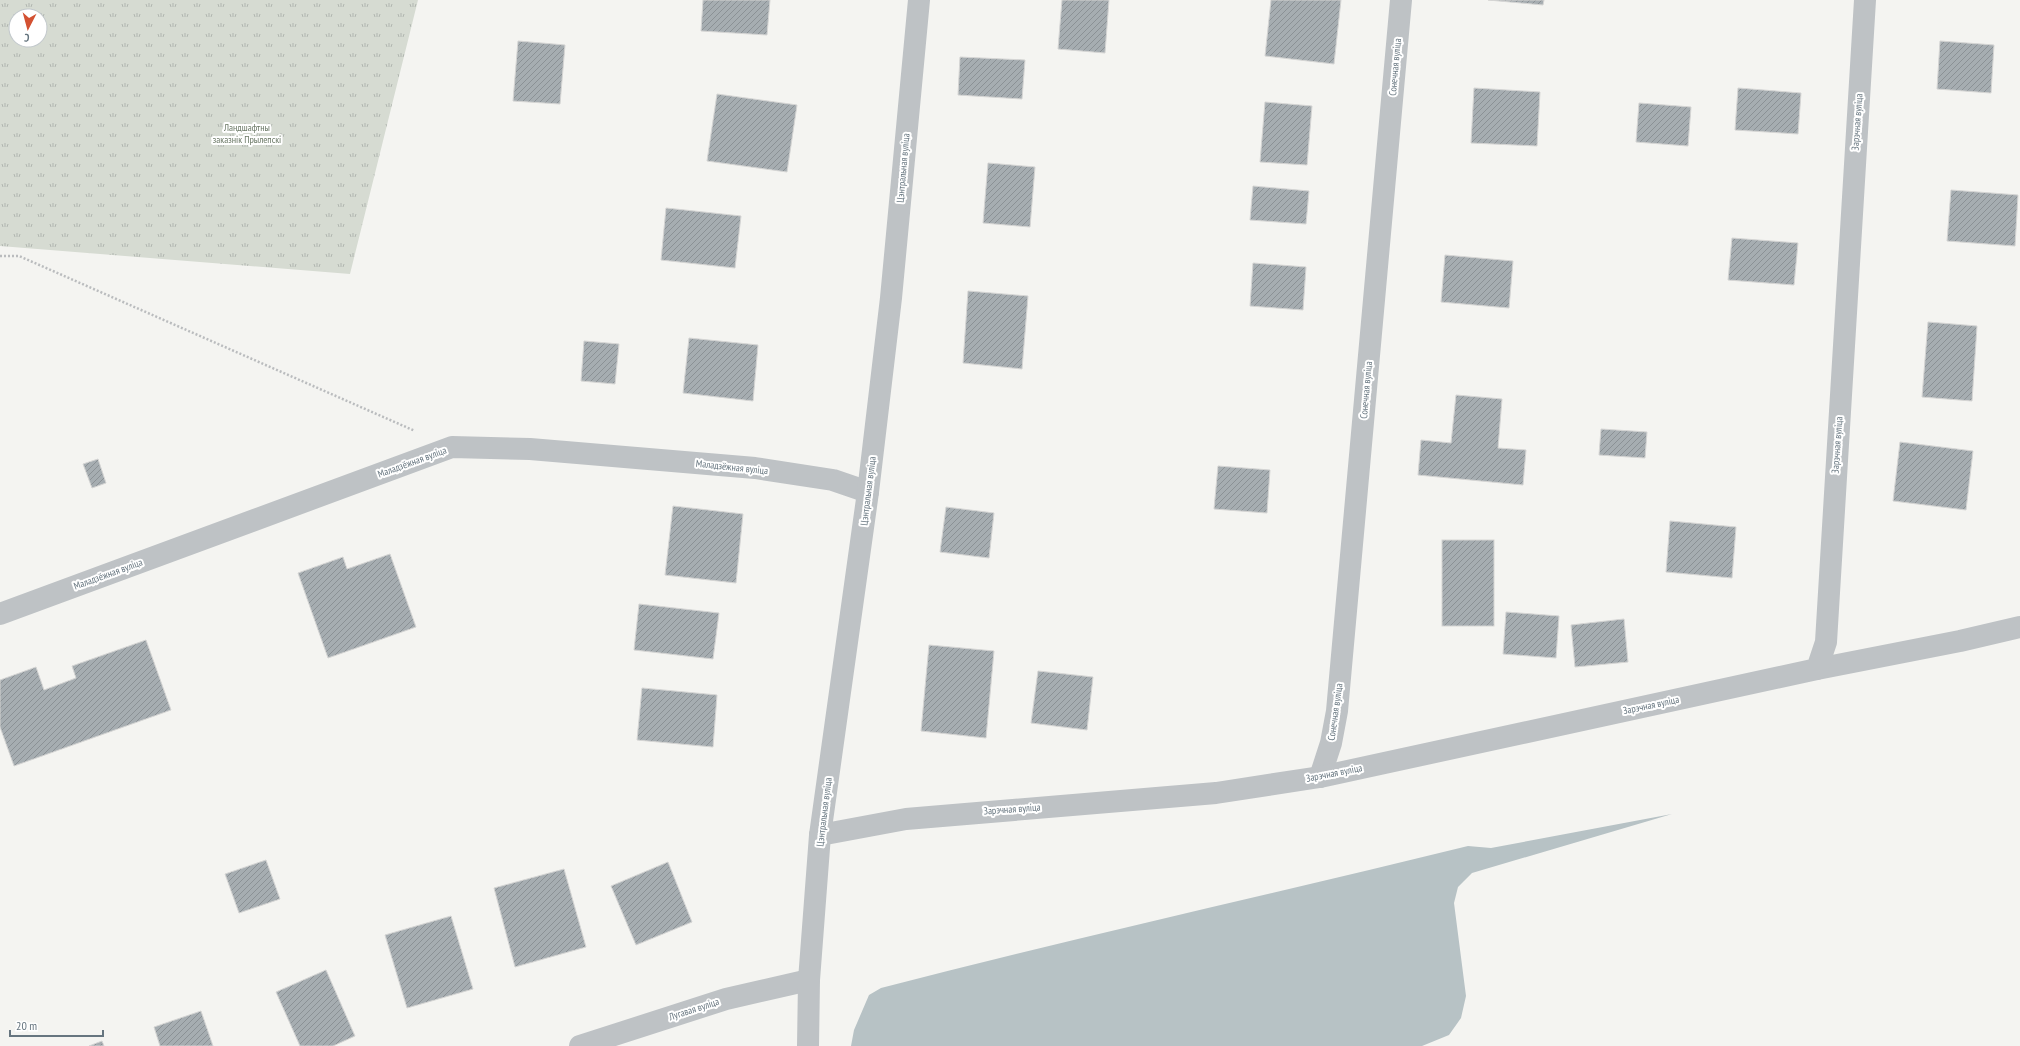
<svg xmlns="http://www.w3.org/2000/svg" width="2020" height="1046" viewBox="0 0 2020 1046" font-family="'PT Sans Narrow',sans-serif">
	<defs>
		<pattern id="park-tufts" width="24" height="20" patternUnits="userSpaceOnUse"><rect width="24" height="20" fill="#d6dbd2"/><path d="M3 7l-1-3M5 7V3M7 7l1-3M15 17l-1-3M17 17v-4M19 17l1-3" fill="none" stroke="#b1b6b0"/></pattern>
		<pattern id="building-hatch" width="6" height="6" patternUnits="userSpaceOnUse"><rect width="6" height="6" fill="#a6adb1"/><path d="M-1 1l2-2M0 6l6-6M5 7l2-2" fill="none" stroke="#8b9195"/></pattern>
	</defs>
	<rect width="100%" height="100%" fill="#f4f4f1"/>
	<path fill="url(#park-tufts)" fill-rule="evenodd" d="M0,0H418L350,274L0,246ZM16,16H40V40H16Z"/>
	<path fill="#b7c2c5" d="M1672,814L1472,873L1458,887L1454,903L1466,996L1461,1018L1449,1035L1422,1046H851L854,1030L869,995L881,988C1076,937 1273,894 1468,846L1491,848Z"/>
	<g fill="url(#building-hatch)" stroke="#d5d5d4">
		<path d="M703,0H770L767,35L701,31Z"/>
		<path d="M1062,0H1109L1105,53L1058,49Z"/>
		<path d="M1271,0H1341L1334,64L1265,56Z"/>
		<path d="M1488,0H1544L1543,5Z"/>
		<path d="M518,41L565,45L560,104L513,101Z"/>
		<path d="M1940,41L1994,45L1991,93L1937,89Z"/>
		<path d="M960,57L1025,60L1022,99L958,95Z"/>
		<path d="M1474,88L1540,92L1537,146L1471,143Z"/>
		<path d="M1738,88L1801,93L1798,134L1735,130Z"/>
		<path d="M717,94L797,105L787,172L707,161Z"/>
		<path d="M1265,102L1312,106L1307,165L1260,162Z"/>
		<path d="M1639,103L1691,107L1688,146L1636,142Z"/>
		<path d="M988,163L1035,167L1030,227L983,223Z"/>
		<path d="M1253,186L1309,191L1306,224L1250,220Z"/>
		<path d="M1951,190L2018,195L2015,246L1947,241Z"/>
		<path d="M666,208L741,216L735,268L661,260Z"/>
		<path d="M1732,238L1798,243L1794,285L1728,280Z"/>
		<path d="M1445,255L1513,261L1509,308L1441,302Z"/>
		<path d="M1253,263L1306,267L1303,310L1250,306Z"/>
		<path d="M968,291L1028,296L1022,369L963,363Z"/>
		<path d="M1928,322L1977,326L1972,401L1922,397Z"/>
		<path d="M689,338L758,345L753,401L683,393Z"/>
		<path d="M584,341L619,344L615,384L581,381Z"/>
		<path d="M1456,395L1502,399L1498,448L1526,450L1523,485L1418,475L1421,440L1451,443Z"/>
		<path d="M1601,429L1647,432L1645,458L1599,455Z"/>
		<path d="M1900,442L1973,451L1966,510L1893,501Z"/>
		<path d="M98,459L106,483L92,488L83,464Z"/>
		<path d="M1218,466L1270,470L1267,513L1214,509Z"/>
		<path d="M673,506L743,514L736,583L665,575Z"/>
		<path d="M946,507L994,513L989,558L940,552Z"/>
		<path d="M1670,521L1736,527L1732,578L1666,572Z"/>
		<rect x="1442" y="540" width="52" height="86"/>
		<path d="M390,554L416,627L328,658L298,573L343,557L347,569Z"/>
		<path d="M639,604L719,613L713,659L634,650Z"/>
		<path d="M1506,612L1559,616L1556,658L1503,654Z"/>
		<path d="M1624,619L1628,662L1575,667L1571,625Z"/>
		<path d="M146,640L171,710L14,766L0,727V680L36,667L44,690L76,678L72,666Z"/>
		<path d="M929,645L994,651L986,738L921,731Z"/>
		<path d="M1038,671L1093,677L1087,730L1031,723Z"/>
		<path d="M642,688L717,695L713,747L637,740Z"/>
		<path d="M266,860L280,899L239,913L225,874Z"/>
		<path d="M668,862L692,922L636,945L611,886Z"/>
		<path d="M564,869L586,947L515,967L494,888Z"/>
		<path d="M451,916L473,989L407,1008L385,935Z"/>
		<path d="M326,970L355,1036L333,1046H300L276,992Z"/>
		<path d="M201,1011L213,1046H160L154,1027Z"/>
		<path d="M102,1041L104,1046H89Z"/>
	</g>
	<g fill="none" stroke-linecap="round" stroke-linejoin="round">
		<path stroke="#babcbe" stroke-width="2.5" stroke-dasharray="2 2" stroke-linecap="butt" d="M0,256H19L415,431"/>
		<g stroke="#bec2c5" stroke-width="22">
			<path d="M0,614L452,447L530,449L755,468L833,480L868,492"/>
			<path d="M1817,669L1960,641L2020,627"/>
			<path d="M1320,777L1331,743L1337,711L1401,0"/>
			<path d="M820,835L906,819L1216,793L1320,777L1817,669L1826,642L1865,0"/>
			<path d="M580,1046L726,999L809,980"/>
			<path d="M808,1046L809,980L820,835L868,492L891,298L919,0"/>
		</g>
	</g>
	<g text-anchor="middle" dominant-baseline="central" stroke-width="4" stroke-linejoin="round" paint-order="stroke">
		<g font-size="10" fill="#66757f" stroke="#fff">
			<text transform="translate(1395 67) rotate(-85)">Сонечная вуліца</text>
			<text transform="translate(1857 122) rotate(-86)">Зарэчная вуліца</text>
			<text transform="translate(903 168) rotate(-85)">Цэнтральная вуліца</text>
			<text transform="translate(1366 390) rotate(-85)">Сонечная вуліца</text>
			<text transform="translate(1837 445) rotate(-86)">Зарэчная вуліца</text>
			<text transform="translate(412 462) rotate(-20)">Маладзёжная вуліца</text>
			<text transform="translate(732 467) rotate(6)">Маладзёжная вуліца</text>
			<text transform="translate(868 491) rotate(-83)">Цэнтральная вуліца</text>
			<text transform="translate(108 574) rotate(-20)">Маладзёжная вуліца</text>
			<text transform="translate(1651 705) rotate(-12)">Зарэчная вуліца</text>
			<text transform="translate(1335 712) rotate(-82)">Сонечная вуліца</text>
			<text transform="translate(1334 773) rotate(-11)">Зарэчная вуліца</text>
			<text transform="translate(1012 809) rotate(-4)">Зарэчная вуліца</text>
			<text transform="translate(824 812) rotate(-83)">Цэнтральная вуліца</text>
			<text transform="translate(694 1009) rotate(-18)">Лугавая вуліца</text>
		</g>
		<g font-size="10" fill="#697764" stroke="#fff">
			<text x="247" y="127">Ландшафтны<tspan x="247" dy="12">заказнік Прылепскі</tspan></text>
		</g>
	</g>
	<g transform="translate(28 28) rotate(186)"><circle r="19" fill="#ffffff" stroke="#c2c8cc"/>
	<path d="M0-3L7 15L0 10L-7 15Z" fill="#d35132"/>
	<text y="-6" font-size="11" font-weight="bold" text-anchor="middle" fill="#66757f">С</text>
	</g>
	<path d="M10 1030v6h93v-6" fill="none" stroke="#66757f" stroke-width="2"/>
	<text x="16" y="1030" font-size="12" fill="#66757f" stroke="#ffffff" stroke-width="3" paint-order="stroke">20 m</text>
</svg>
